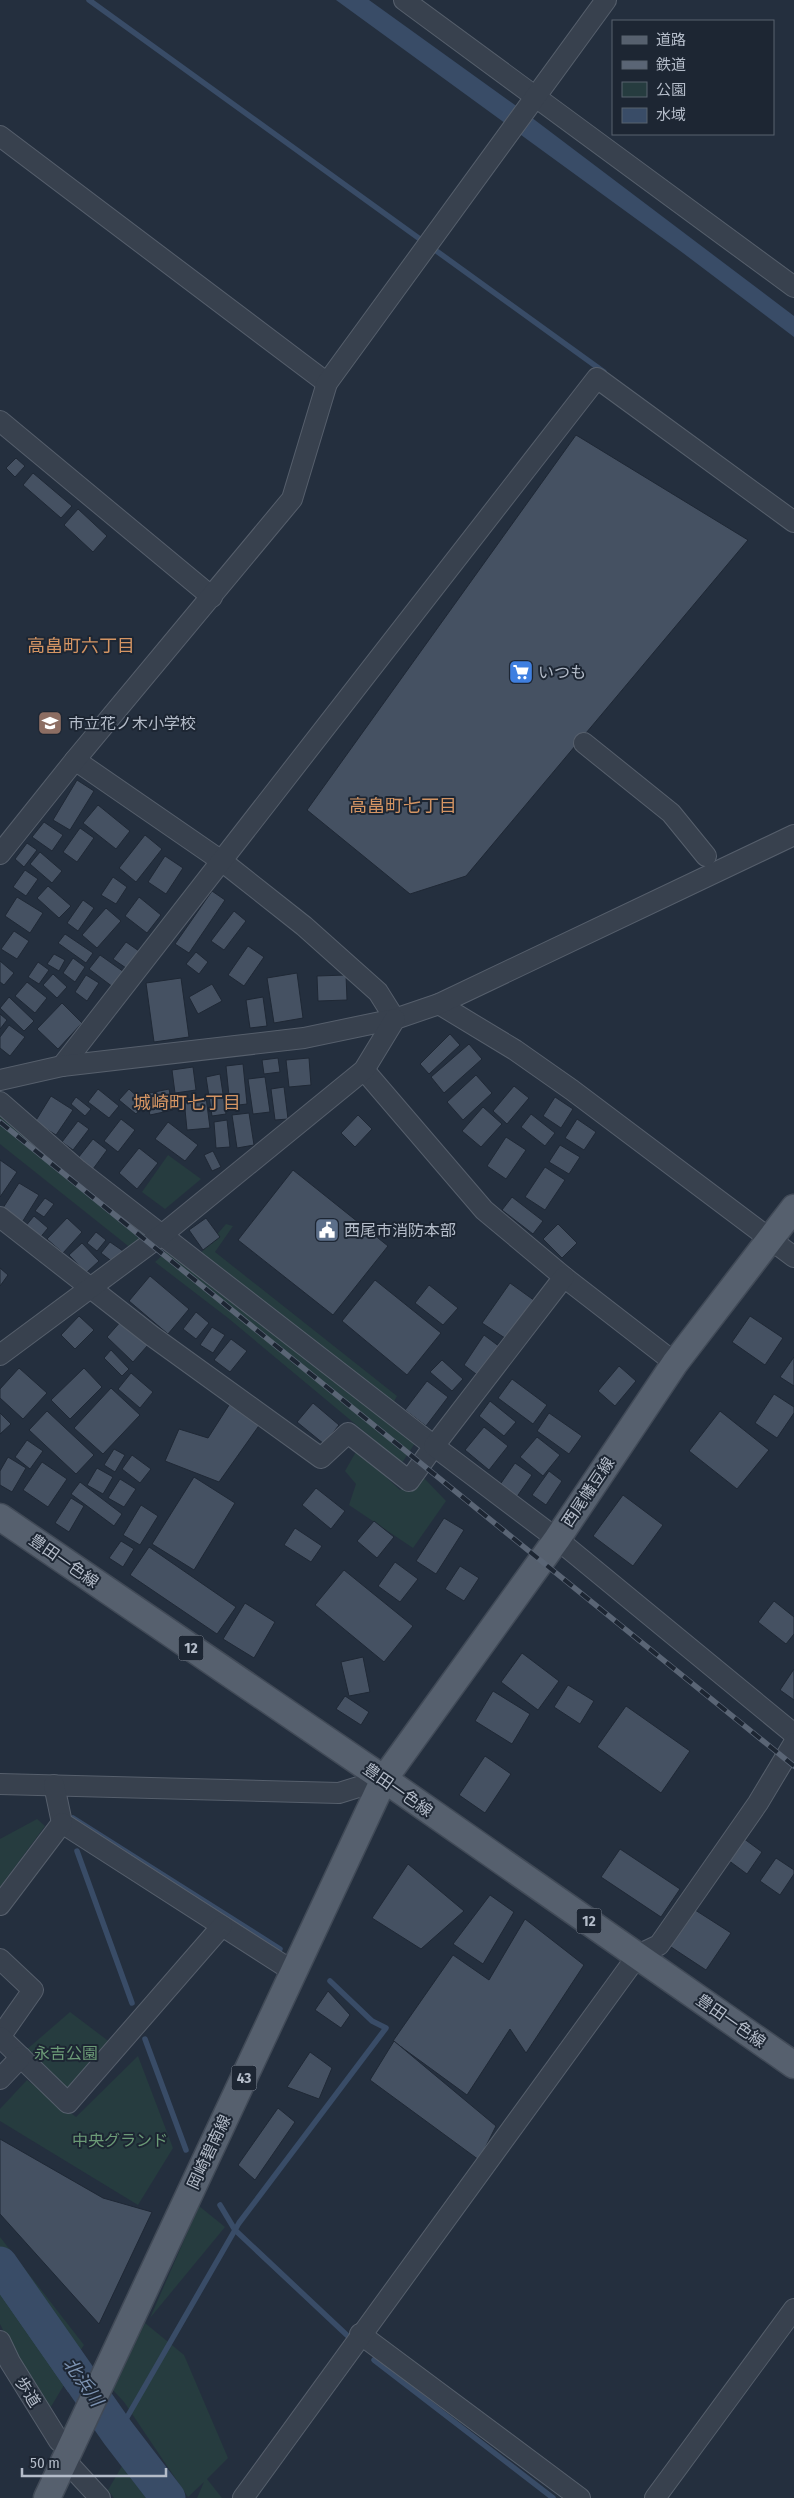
<svg xmlns="http://www.w3.org/2000/svg" width="794" height="2498" viewBox="0 0 794 2498" font-family="'Fira Sans Condensed','Noto Sans JP',sans-serif">
	<rect width="100%" height="100%" fill="#242f3e"/>
	<g fill="#263c3f">
		<path d="M0,1110L153,1234L132,1249L0,1144Z"/>
		<path d="M168,1155L201,1179L165,1209L142,1192Z"/>
		<path d="M226,1224L233,1226L215,1252L397,1396L392,1405L201,1253Z"/>
		<path d="M172,1246L417,1440L402,1463L228,1318L155,1262Z"/>
		<path d="M357,1450L400,1490L423,1477L446,1501L413,1548L349,1505L356,1484L345,1471Z"/>
		<path d="M37,1819L45,1826L0,1887V1839Z"/>
		<path d="M70,2012L111,2043L66,2095L25,2051Z"/>
		<path d="M138,2056L173,2148L138,2205L0,2121V2109L27,2080L76,2117Z"/>
		<path d="M199,2206L225,2227L150,2318Z"/>
		<path d="M0,2237L84,2345L80,2351L0,2249Z"/>
		<path d="M0,2284L64,2385L46,2415L0,2324Z"/>
		<path d="M145,2323L184,2355L228,2458L207,2479L222,2498H197L204,2482L188,2497L124,2402L113,2390Z"/>
		<path d="M122,2466L146,2498H114L108,2490Z"/>
	</g>
	<g fill="#394c67">
		<path d="M336,0H369L515,105L794,316V337L683,253Z"/>
		<path d="M0,2249L82,2361L68,2392L0,2294Z"/>
		<path d="M120,2414L182,2498H149L109,2444Z"/>
	</g>
	<g fill="none" stroke-linecap="round" stroke-linejoin="round">
		<g stroke="#394c67" stroke-width="5.5">
			<path d="M89,0L604,372"/>
			<path d="M73,1818L280,1949"/>
			<path d="M77,1851L132,2003"/>
			<path d="M145,2039L186,2150"/>
			<path d="M220,2205L235,2230L351,2339"/>
			<path d="M374,2360L553,2498"/>
			<path d="M122,2426L239,2223L386,2028L372,2021L330,1981"/>
		</g>
		<path stroke="#394c67" stroke-width="35" d="M0,2264L118,2433L168,2498"/>
	</g>
	<g fill="#455162" stroke="#1f2835">
		<path d="M576,435L748,540L466,876L410,894L307,810Z"/>
		<path d="M16,458L25,466L15,477L6,468Z"/>
		<path d="M33,473L72,506L61,518L23,485Z"/>
		<path d="M78,509L107,536L93,552L64,525Z"/>
		<path d="M77,780L94,791L70,830L53,820Z"/>
		<path d="M98,805L130,831L116,849L83,823Z"/>
		<path d="M44,822L63,835L52,851L32,837Z"/>
		<path d="M80,828L94,838L77,862L63,852Z"/>
		<path d="M145,835L162,849L136,882L119,868Z"/>
		<path d="M27,843L37,850L24,867L15,859Z"/>
		<path d="M40,852L62,871L52,883L30,864Z"/>
		<path d="M165,856L183,868L166,894L148,882Z"/>
		<path d="M25,870L38,879L26,896L13,887Z"/>
		<path d="M113,877L127,887L116,904L101,895Z"/>
		<path d="M48,886L71,906L59,918L37,898Z"/>
		<path d="M212,891L225,900L189,953L175,944Z"/>
		<path d="M17,897L43,913L30,933L5,916Z"/>
		<path d="M139,897L161,915L147,933L125,916Z"/>
		<path d="M83,900L94,908L78,931L67,923Z"/>
		<path d="M106,908L121,921L97,948L82,935Z"/>
		<path d="M234,911L246,921L224,950L211,941Z"/>
		<path d="M14,931L29,941L17,959L1,949Z"/>
		<path d="M65,934L93,953L86,963L58,943Z"/>
		<path d="M126,942L139,951L126,968L113,959Z"/>
		<path d="M248,946L264,957L244,986L228,975Z"/>
		<path d="M196,952L208,962L199,974L186,964Z"/>
		<path d="M54,954L65,960L59,971L47,964Z"/>
		<path d="M100,955L124,972L113,987L89,969Z"/>
		<path d="M73,958L85,967L75,982L63,973Z"/>
		<path d="M0,961L14,973L4,985L0,982Z"/>
		<path d="M38,962L49,970L39,984L28,977Z"/>
		<path d="M297,973L303,1018L274,1023L267,978Z"/>
		<path d="M53,974L67,987L57,998L43,985Z"/>
		<path d="M86,975L99,983L87,1001L75,992Z"/>
		<path d="M346,975L347,1000L318,1001L317,976Z"/>
		<path d="M181,978L189,1037L154,1042L146,983Z"/>
		<path d="M27,982L47,998L35,1013L15,996Z"/>
		<path d="M212,984L222,1001L198,1014L189,997Z"/>
		<path d="M9,997L34,1021L24,1031L0,1008Z"/>
		<path d="M263,997L267,1026L250,1028L246,1000Z"/>
		<path d="M62,1003L82,1023L58,1049L37,1029Z"/>
		<path d="M0,1014L7,1020L0,1029Z"/>
		<path d="M9,1025L25,1037L10,1056L0,1048V1037Z"/>
		<path d="M450,1034L460,1045L429,1074L420,1064Z"/>
		<path d="M469,1044L482,1059L444,1093L431,1077Z"/>
		<path d="M278,1058L280,1072L264,1074L262,1060Z"/>
		<path d="M309,1058L311,1085L289,1087L286,1060Z"/>
		<path d="M243,1064L247,1104L230,1106L226,1066Z"/>
		<path d="M193,1067L196,1090L175,1093L172,1070Z"/>
		<path d="M220,1074L226,1114L212,1116L206,1077Z"/>
		<path d="M476,1075L492,1093L463,1120L447,1102Z"/>
		<path d="M265,1077L270,1112L253,1114L248,1079Z"/>
		<path d="M514,1086L529,1098L507,1124L493,1111Z"/>
		<path d="M284,1087L288,1119L275,1120L271,1089Z"/>
		<path d="M98,1089L119,1106L109,1118L88,1102Z"/>
		<path d="M129,1089L145,1104L136,1114L119,1100Z"/>
		<path d="M169,1089L173,1110L150,1115L145,1094Z"/>
		<path d="M51,1096L73,1110L56,1135L35,1122Z"/>
		<path d="M76,1097L91,1109L85,1116L71,1104Z"/>
		<path d="M206,1097L210,1128L187,1130L184,1099Z"/>
		<path d="M555,1097L573,1109L561,1128L543,1116Z"/>
		<path d="M483,1107L502,1124L481,1147L462,1131Z"/>
		<path d="M249,1113L254,1145L237,1148L232,1115Z"/>
		<path d="M531,1114L555,1133L545,1146L521,1127Z"/>
		<path d="M358,1115L372,1129L355,1147L341,1133Z"/>
		<path d="M121,1119L135,1130L118,1152L104,1141Z"/>
		<path d="M577,1119L596,1132L584,1150L565,1138Z"/>
		<path d="M227,1120L230,1147L216,1148L214,1122Z"/>
		<path d="M78,1121L89,1129L73,1150L62,1142Z"/>
		<path d="M168,1122L198,1145L185,1161L155,1139Z"/>
		<path d="M506,1137L526,1150L506,1179L487,1166Z"/>
		<path d="M93,1139L107,1150L93,1169L78,1158Z"/>
		<path d="M560,1145L580,1157L569,1174L549,1162Z"/>
		<path d="M139,1148L158,1163L137,1189L119,1173Z"/>
		<path d="M213,1151L221,1167L212,1171L204,1155Z"/>
		<path d="M0,1160L17,1172L0,1197Z"/>
		<path d="M545,1167L565,1180L545,1210L525,1197Z"/>
		<path d="M293,1170L388,1246L333,1315L238,1240Z"/>
		<path d="M19,1183L39,1195L21,1224L1,1211Z"/>
		<path d="M512,1197L543,1221L533,1234L502,1210Z"/>
		<path d="M45,1198L54,1204L44,1217L35,1211Z"/>
		<path d="M34,1216L48,1228L38,1240L24,1228Z"/>
		<path d="M67,1218L82,1232L63,1253L47,1239Z"/>
		<path d="M206,1218L220,1237L203,1250L189,1230Z"/>
		<path d="M558,1224L577,1243L562,1258L543,1239Z"/>
		<path d="M96,1232L106,1240L97,1251L87,1243Z"/>
		<path d="M110,1242L123,1251L114,1263L101,1253Z"/>
		<path d="M82,1243L99,1261L86,1273L69,1255Z"/>
		<path d="M0,1268L8,1275L0,1286Z"/>
		<path d="M150,1276L189,1309L168,1334L129,1301Z"/>
		<path d="M375,1280L441,1333L407,1375L342,1321Z"/>
		<path d="M510,1283L535,1301L508,1340L482,1323Z"/>
		<path d="M429,1285L458,1308L443,1325L415,1303Z"/>
		<path d="M196,1312L209,1323L196,1339L183,1329Z"/>
		<path d="M79,1316L94,1330L75,1349L61,1335Z"/>
		<path d="M750,1316L783,1338L765,1365L732,1342Z"/>
		<path d="M122,1320L148,1345L133,1362L107,1337Z"/>
		<path d="M212,1327L225,1335L213,1353L200,1345Z"/>
		<path d="M484,1335L500,1347L480,1377L464,1365Z"/>
		<path d="M231,1339L247,1351L230,1372L214,1360Z"/>
		<path d="M111,1350L129,1369L122,1376L104,1358Z"/>
		<path d="M794,1357V1386L780,1377Z"/>
		<path d="M442,1360L463,1379L452,1391L430,1372Z"/>
		<path d="M619,1366L636,1381L615,1406L598,1391Z"/>
		<path d="M19,1368L47,1393L23,1419L0,1398V1389Z"/>
		<path d="M84,1368L102,1387L70,1419L51,1400Z"/>
		<path d="M131,1373L153,1392L140,1408L118,1389Z"/>
		<path d="M512,1379L547,1405L533,1424L498,1398Z"/>
		<path d="M427,1381L448,1397L426,1426L405,1410Z"/>
		<path d="M111,1388L140,1415L103,1454L74,1428Z"/>
		<path d="M774,1394L794,1407V1413L777,1438L755,1423Z"/>
		<path d="M490,1401L516,1422L504,1436L479,1416Z"/>
		<path d="M231,1402L263,1420L219,1482L165,1461L179,1429L208,1438Z"/>
		<path d="M313,1403L339,1425L324,1444L297,1422Z"/>
		<path d="M47,1411L94,1455L76,1474L29,1430Z"/>
		<path d="M720,1411L769,1450L737,1489L689,1451Z"/>
		<path d="M0,1413L11,1424L0,1434Z"/>
		<path d="M549,1413L582,1436L569,1454L537,1431Z"/>
		<path d="M484,1427L508,1446L489,1470L465,1450Z"/>
		<path d="M537,1437L560,1455L543,1476L520,1457Z"/>
		<path d="M27,1440L43,1451L30,1469L15,1457Z"/>
		<path d="M114,1449L125,1455L115,1472L104,1465Z"/>
		<path d="M132,1455L151,1469L140,1483L122,1469Z"/>
		<path d="M8,1457L26,1468L12,1492L0,1485V1471Z"/>
		<path d="M42,1462L67,1479L48,1507L23,1490Z"/>
		<path d="M515,1463L532,1475L516,1498L499,1486Z"/>
		<path d="M97,1468L113,1477L103,1494L87,1485Z"/>
		<path d="M549,1471L562,1481L546,1505L532,1495Z"/>
		<path d="M194,1477L235,1503L194,1570L152,1544Z"/>
		<path d="M120,1479L136,1489L124,1507L108,1498Z"/>
		<path d="M80,1482L122,1514L114,1526L71,1494Z"/>
		<path d="M316,1488L345,1511L331,1529L302,1505Z"/>
		<path d="M623,1495L663,1525L633,1566L593,1536Z"/>
		<path d="M71,1498L84,1506L69,1532L55,1523Z"/>
		<path d="M141,1505L158,1516L140,1545L123,1535Z"/>
		<path d="M444,1518L464,1530L436,1574L416,1561Z"/>
		<path d="M374,1521L394,1537L377,1558L357,1541Z"/>
		<path d="M295,1528L322,1546L311,1562L284,1545Z"/>
		<path d="M121,1541L134,1549L123,1567L109,1558Z"/>
		<path d="M149,1547L236,1607L217,1634L130,1575Z"/>
		<path d="M395,1562L418,1579L400,1602L378,1586Z"/>
		<path d="M460,1566L479,1578L464,1601L445,1589Z"/>
		<path d="M344,1570L413,1626L384,1662L315,1605Z"/>
		<path d="M774,1601L794,1617V1634L786,1644L758,1622Z"/>
		<path d="M245,1603L275,1622L254,1658L223,1639Z"/>
		<path d="M522,1653L559,1681L538,1710L501,1682Z"/>
		<path d="M363,1657L370,1692L349,1696L341,1662Z"/>
		<path d="M794,1669V1700L780,1690Z"/>
		<path d="M568,1685L594,1701L580,1724L554,1707Z"/>
		<path d="M493,1691L530,1714L512,1744L475,1721Z"/>
		<path d="M345,1696L369,1712L361,1725L336,1709Z"/>
		<path d="M626,1706L690,1751L661,1793L597,1747Z"/>
		<path d="M485,1756L511,1774L485,1813L459,1795Z"/>
		<path d="M743,1838L762,1852L747,1874L728,1860Z"/>
		<path d="M620,1849L680,1889L661,1917L601,1877Z"/>
		<path d="M776,1858L794,1870V1874L780,1895L760,1881Z"/>
		<path d="M408,1864L464,1911L421,1949L372,1918Z"/>
		<path d="M490,1895L514,1912L483,1964L453,1944Z"/>
		<path d="M692,1908L731,1933L706,1970L668,1945Z"/>
		<path d="M525,1919L584,1965L526,2053L510,2029L467,2095L393,2041L453,1955L489,1980Z"/>
		<path d="M328,1991L350,2015L341,2028L315,2010Z"/>
		<path d="M394,2041L496,2126L479,2160L370,2080Z"/>
		<path d="M310,2052L332,2068L319,2099L287,2087Z"/>
		<path d="M278,2108L295,2122L255,2180L238,2165Z"/>
		<path d="M0,2139L103,2198L152,2212L99,2324L0,2214Z"/>
	</g>
	<g fill="none" stroke-linecap="round" stroke-linejoin="round">
		<defs>
			<g id="minor">
				<path d="M404,0L794,287"/>
				<path d="M0,136L327,383"/>
				<path d="M0,421L212,597"/>
				<path d="M584,743L671,813L706,856"/>
				<path d="M75,760L223,862L304,926L378,992L395,1019"/>
				<path d="M0,854L75,760L292,499L327,383L606,0"/>
				<path d="M439,1004L515,1050L572,1090L794,1257"/>
				<path d="M62,1066L597,378L794,522"/>
				<path d="M364,1070L484,1210L564,1277L675,1363"/>
				<path d="M0,1080L62,1066L304,1038L395,1019L439,1004L794,835"/>
				<path d="M0,1102L78,1170L434,1446L409,1481L348,1433L321,1458L152,1336L0,1217"/>
				<path d="M564,1277L434,1446L557,1539L794,1734"/>
				<path d="M0,1355L163,1234L364,1070L395,1019"/>
				<path d="M0,1784L339,1793L384,1779"/>
				<path d="M54,1785L62,1823L294,1972"/>
				<path d="M0,1905L62,1823"/>
				<path d="M0,1959L33,1990L0,2037"/>
				<path d="M0,2037L68,2103L222,1926"/>
				<path d="M0,2079L21,2057"/>
				<path d="M360,2334L580,2498"/>
				<path d="M0,2341L10,2362L59,2441"/>
				<path d="M65,2460L100,2498"/>
				<path d="M243,2498L638,1955L659,1945L758,1803L794,1743"/>
				<path d="M655,2498L794,2309"/>
			</g>
			<g id="major">
				<path d="M0,1517L384,1779L794,2065"/>
				<path d="M47,2498L384,1779L557,1539L675,1363L794,1208"/>
			</g>
		</defs>
		<use href="#minor" stroke="#565f6c" stroke-width="22"/>
		<use href="#major" stroke="#414a57" stroke-width="29"/>
		<use href="#minor" stroke="#38414e" stroke-width="20"/>
		<use href="#major" stroke="#56606e" stroke-width="26"/>
		<defs>
			<path id="rail" d="M0,1122L794,1766"/>
		</defs>
		<use href="#rail" stroke="#5a6575" stroke-width="5.5"/>
		<use href="#rail" stroke="#1d2633" stroke-width="4" stroke-dasharray="11" stroke-linecap="butt"/>
	</g>
	<defs>
		<symbol id="supermarket-square" viewBox="-11 -11 22 22"><rect x="-9" y="-9" width="18" height="18" rx="4" fill="#3f7fe0" stroke="#1d2633"/><path d="M-6-5.5h2.5l.6 2H6L4.5 2H-2.5L-4.4-4H-6ZM-1.5 3.2a1.3 1.3 0 1 0 .1 0ZM3 3.2a1.3 1.3 0 1 0 .1 0Z" fill="#fff"/></symbol>
		<symbol id="school-square" viewBox="-11 -11 22 22"><rect x="-9" y="-9" width="18" height="18" rx="4" fill="#8d6e63" stroke="#1d2633"/><path d="M0-5L7-2L0 1L-7-2ZM-4 1L0 2.5L4 1V4Q0 6-4 4Z" fill="#fff"/></symbol>
		<symbol id="civic-square" viewBox="-11 -11 22 22"><rect x="-9" y="-9" width="18" height="18" rx="4" fill="#5c6f8a" stroke="#1d2633"/><path d="M-.6-6.5H3V-4.5H.6V-3L4-1V1h2V6H-6V1h2V-1L-.6-3ZM-1.2 2.5V6h2.4V2.5Z" fill="#fff"/></symbol>
	</defs>
	<g fill-rule="evenodd">
		<use href="#supermarket-square" x="507" y="658" width="28" height="28"/>
		<use href="#school-square" x="36" y="709" width="28" height="28"/>
		<use href="#civic-square" x="313" y="1216" width="28" height="28"/>
	</g>
	<g text-anchor="middle" dominant-baseline="central" stroke-width="4" stroke-linejoin="round" paint-order="stroke">
		<g fill="#1d2633" stroke="#878f9c" stroke-width="1">
			<rect x="178.5" y="1635.5" width="25" height="25" rx="4"/>
			<rect x="576.5" y="1908.5" width="25" height="25" rx="4"/>
			<rect x="231.5" y="2065.5" width="25" height="25" rx="4"/>
		</g>
		<g font-size="15" font-weight="bold" fill="#b4bcc9">
			<text x="191" y="1648">12</text>
			<text x="589" y="1921">12</text>
			<text x="244" y="2078">43</text>
		</g>
		<g font-size="16" fill="#b4bcc9" stroke="#1d2633" text-anchor="start">
			<text x="538" y="672">いつも</text>
			<text x="68" y="723">市立花ノ木小学校</text>
			<text x="344" y="1230">西尾市消防本部</text>
		</g>
		<g font-size="16" fill="#b4bcc9" stroke="#1d2633">
			<text transform="translate(588 1492) rotate(-56)">西尾幡豆線</text>
			<text transform="translate(64 1561) rotate(35)">豊田一色線</text>
			<text transform="translate(398 1790) rotate(35)">豊田一色線</text>
			<text transform="translate(731 2021) rotate(35)">豊田一色線</text>
			<text transform="translate(209 2152) rotate(-65)">岡崎碧南線</text>
			<text transform="translate(28 2392) rotate(58)">歩道</text>
		</g>
		<g font-size="16" fill="#6b9a76" stroke="#1d2633">
			<text x="66" y="2053">永吉公園</text>
			<text x="120" y="2140">中央グランド</text>
		</g>
		<g font-size="18" fill="#d59563" stroke="#1d2633">
			<text x="81" y="646">高畠町六丁目</text>
			<text x="403" y="806">高畠町七丁目</text>
			<text x="187" y="1103">城崎町七丁目</text>
		</g>
		<g font-size="18" font-style="italic" fill="#7c92b1" stroke="#1d2633">
			<text transform="translate(83 2382) rotate(55)">北浜川</text>
		</g>
	</g>
	<rect x="612" y="20" width="162" height="115" fill="#1d2633" stroke="#59626f"/>
	<rect x="622" y="36" width="25" height="8" fill="#56606e" stroke="#59626f"/>
	<text x="656" y="45" font-size="15" fill="#b4bcc9">道路</text>
	<rect x="622" y="61" width="25" height="8" fill="#5a6575" stroke="#59626f"/>
	<text x="656" y="70" font-size="15" fill="#b4bcc9">鉄道</text>
	<rect x="622" y="82" width="25" height="15" fill="#263c3f" stroke="#59626f"/>
	<text x="656" y="95" font-size="15" fill="#b4bcc9">公園</text>
	<rect x="622" y="108" width="25" height="15" fill="#394c67" stroke="#59626f"/>
	<text x="656" y="120" font-size="15" fill="#b4bcc9">水域</text>
	<path d="M22 2468v8h144v-8" fill="none" stroke="#b4bcc9" stroke-width="2.5"/>
	<text x="30" y="2468" font-size="15" fill="#b4bcc9" stroke="#1d2633" stroke-width="4" paint-order="stroke">50 m</text>
</svg>
